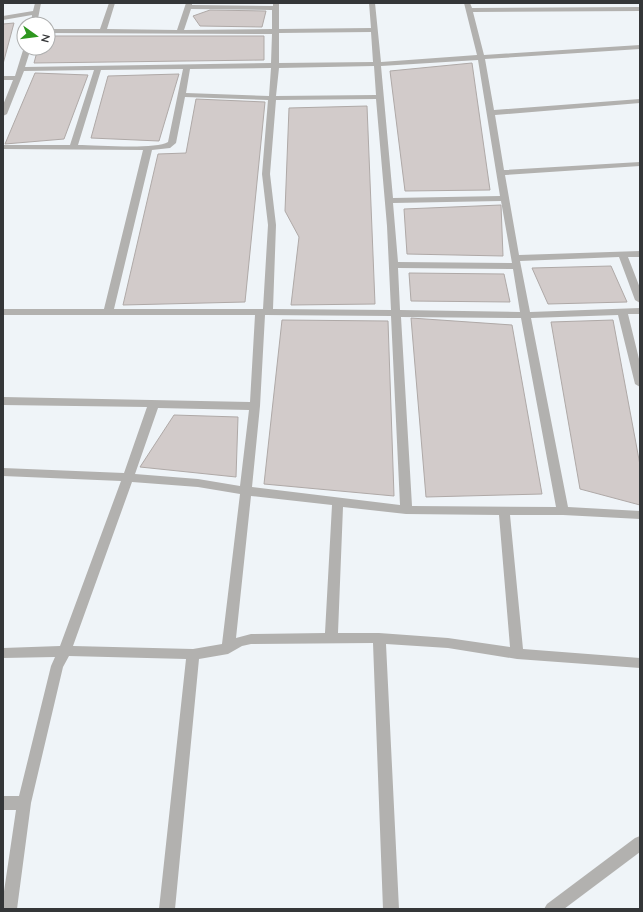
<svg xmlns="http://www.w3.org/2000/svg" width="643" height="912" viewBox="0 0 643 912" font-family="Quicksand,sans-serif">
	<rect width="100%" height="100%" fill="#eff4f8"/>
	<g fill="#d2cbca" stroke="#afa9a7">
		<path d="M210,10L266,11L262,27L200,26L193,16Z"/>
		<path d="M14,23L3,64V24Z"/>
		<path d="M48,36H264V60L34,63L38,48H48Z"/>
		<path d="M472,63L490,190L405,191L390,71Z"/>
		<path d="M35,73L88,75L64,139L5,144Z"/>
		<path d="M179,74L159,141L91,138L108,76Z"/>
		<path d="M196,99L265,102L245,302L123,305L158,154L186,153Z"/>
		<path d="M367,106L375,304L291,305L299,237L285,211L289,108Z"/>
		<path d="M501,205L503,256L407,254L404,209Z"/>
		<path d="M611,266L627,302L548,304L532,268Z"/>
		<path d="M409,273L504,274L510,302L411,301Z"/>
		<path d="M411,318L512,325L542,494L426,497Z"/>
		<path d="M282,320L388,321L394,496L264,484Z"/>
		<path d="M613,320L640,465V505L580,489L551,322Z"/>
		<path d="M174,415L238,417L236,477L140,467Z"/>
	</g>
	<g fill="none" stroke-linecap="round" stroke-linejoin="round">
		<g fill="#b2b1af" fill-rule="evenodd">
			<path d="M35,3H41L37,24H31L32,15L3,20V16L33,11Z"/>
			<path d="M109,3H115L107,29L177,30L186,3H192V5L273,6V3H279V29L371,28L369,3H375L381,62L477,55L464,3H470L472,8L640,7V11L473,12L484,55L640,45V49L485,59L494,110L640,99V103L495,115L504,170L640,162V166L505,175L519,255L640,251V257H628L640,288V303L635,300L619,257L520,261L530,312L640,308V314H628L640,363V387L635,384L618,315L531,318L568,507L640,511V519L563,515H510L523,649L640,658V668L517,659L448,648L386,644L399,909H383L373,643L251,644L242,646L228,654L199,659L175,909H159L186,659L69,656L63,667L31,803L17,909H3V898L16,810H3V796H19L51,666L55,657L3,658V648L60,646L121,481L3,476V468L124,473L147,407L3,405V397L250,402L255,315H3V309H104L143,150L3,149V145H70L94,70L24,71L7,114L3,116V105L13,80H3V76H15L24,47L31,48L25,67L271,63L272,34L48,33V29H100ZM191,9L272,10V29L184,30ZM371,32L373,62L279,63V33ZM478,60L500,196L393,198L381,66ZM374,66L376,95L276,96L279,68ZM271,68L269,96L186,93L190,69ZM183,69L168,142C155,150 96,145 78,145L101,70ZM185,97L268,100L262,174L268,225L263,309H114L152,150L170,148L176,143ZM376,99L387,226L391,310L273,309L276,225L270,174L276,100ZM501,201L512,263L398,262L393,203ZM398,268L513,269L520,312L400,310ZM265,315L391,316L400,505L252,487L260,406ZM401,317L521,318L556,507L412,506ZM158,408L249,410L240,486L198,479L135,474ZM132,482L198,487L240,494L222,644L193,649L73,646ZM251,496L332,505L325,633L251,634L236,638ZM343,507L406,514L499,515L510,647L448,638L379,633H338Z"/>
			<path d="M640,836V852L564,909H544L547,904L635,838Z"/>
		</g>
	</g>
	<rect width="643" height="912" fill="none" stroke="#343638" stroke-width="8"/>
	<g transform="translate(36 36) rotate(104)"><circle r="19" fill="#ffffff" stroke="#aeafaf"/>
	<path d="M0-3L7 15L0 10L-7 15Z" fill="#2e971f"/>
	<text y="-6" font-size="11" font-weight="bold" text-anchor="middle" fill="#343638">N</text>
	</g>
</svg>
